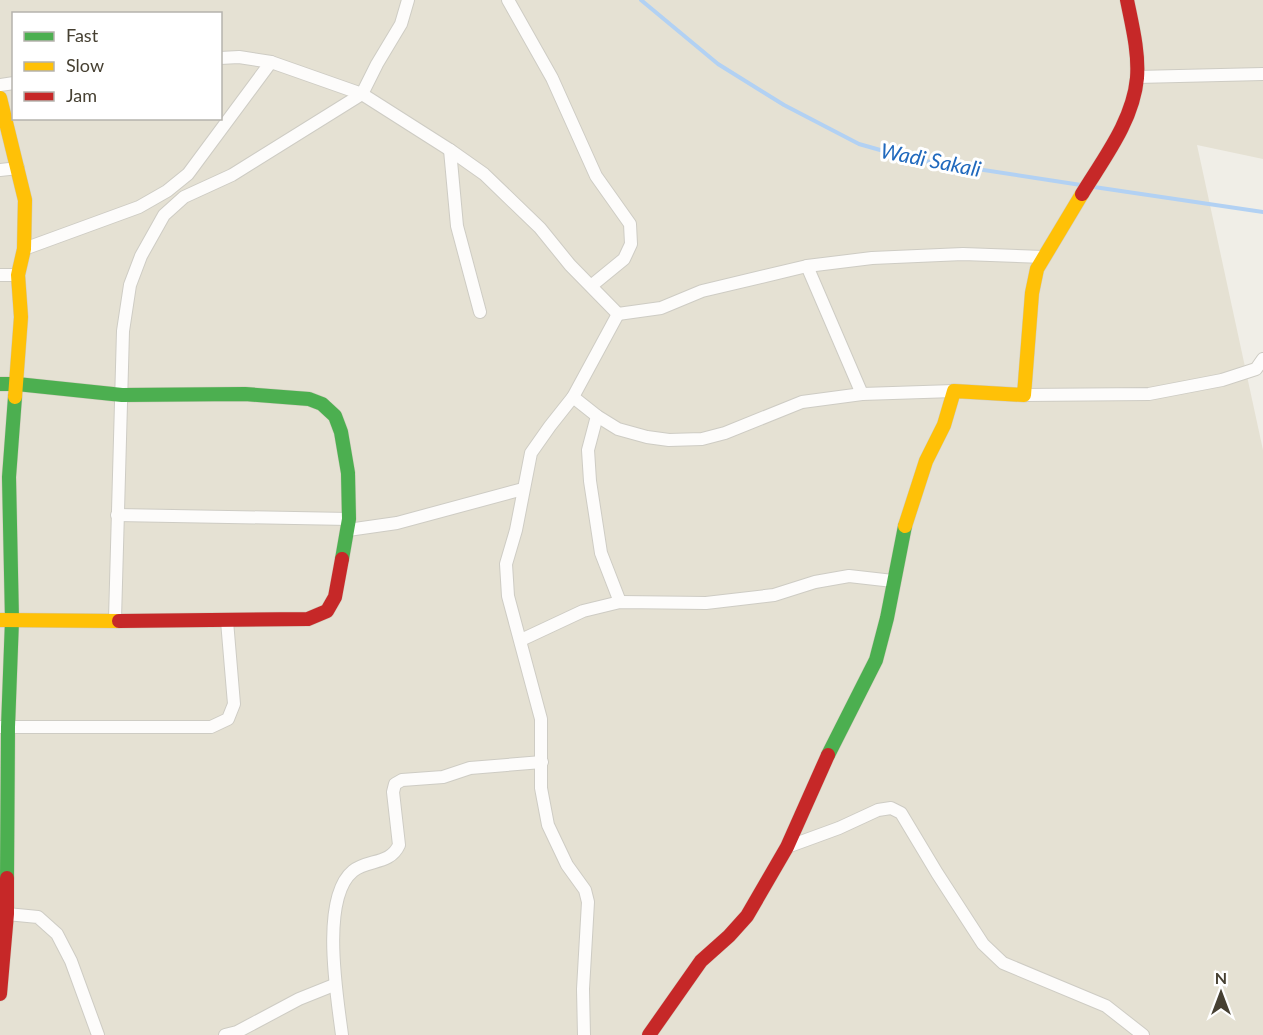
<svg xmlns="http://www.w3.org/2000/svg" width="1263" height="1035" viewBox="0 0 1263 1035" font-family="Lato,sans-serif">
	<rect width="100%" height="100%" fill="#f0eee7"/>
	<path fill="#e5e1d3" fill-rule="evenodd" d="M0,0H1263V159L1197,145L1263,450V1035H0ZM14,14H220V118H14Z"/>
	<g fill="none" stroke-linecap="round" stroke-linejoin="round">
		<g stroke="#b2d1f3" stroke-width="4">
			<path d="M641,0L718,64L784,105L859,144L912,159L1081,185"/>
			<path d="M1094,187L1263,212"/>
		</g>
		<defs>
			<g id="street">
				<path d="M508,0L552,78L596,176L630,224L631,244L624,259L591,286"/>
				<path d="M220,58L239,57L271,62L362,94L450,150L484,174L540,228L570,265L618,314"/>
				<path d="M1137,77L1263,74"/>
				<path d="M0,85L14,83"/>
				<path d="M450,150L457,226L480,312"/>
				<path d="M0,170L18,168"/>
				<path d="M24,249L139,207L167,191L188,174L271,62"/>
				<path d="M807,266L862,394"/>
				<path d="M0,275H18"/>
				<path d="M618,314L661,308L702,291L807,266L872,258L963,254L1044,257"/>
				<path d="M1024,395L1149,394L1222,380L1256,369L1263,359"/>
				<path d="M573,397L597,416L618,429L647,437L669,440L702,439L725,433L802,402L862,394L954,391"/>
				<path d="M597,416L588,450L590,481L601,553L620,602"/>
				<path d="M117,515L349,519"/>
				<path d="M348,530L397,523L523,489"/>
				<path d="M115,619L123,331L130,285L141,256L164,215L184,197L232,175L362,94L377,64L401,24L408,0"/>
				<path d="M521,640L583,611L620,602L706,603L774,595L815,582L849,576L893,581"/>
				<path d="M1,727H211L228,719L234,704L227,621"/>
				<path d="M787,847L839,828L878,810L891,808L901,813L937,873L983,944L1003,963L1106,1006L1143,1035"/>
				<path d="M7,914L38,917L57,934L71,961L98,1035"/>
				<path d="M225,1035L237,1032L299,999L334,985"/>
				<path d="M342,1035C337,996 320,898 353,871C368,859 390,865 399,845L393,792L395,784L402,780L443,777L470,768L542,762"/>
				<path d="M584,1035L583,989L588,902L585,890L567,865L548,825L541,788V719L508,596L506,564L516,530L531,453L550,426L573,397L618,314"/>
			</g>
			<g id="fast">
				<path d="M0,384H17L122,395L245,394L309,399L322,404L335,416L341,432L348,473L349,519L342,559"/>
				<path d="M828,755L876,660L887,618L905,526"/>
				<path d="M7,878L8,727L12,620L9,477L15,397"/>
			</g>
			<g id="slow">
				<path d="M0,98L25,200L24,249L18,275L21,317L15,397"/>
				<path d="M905,526L926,461L944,425L954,391L1024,395L1032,293L1037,269L1082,194"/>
				<path d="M1,620L119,621"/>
			</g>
			<g id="jam">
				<path d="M1082,194C1104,158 1133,121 1137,78C1139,52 1132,25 1127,0"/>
				<path d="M119,621L308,619L327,611L335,597L342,559"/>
				<path d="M0,994L7,914V878"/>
				<path d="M649,1035L701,961L729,936L747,916L787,847L828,755"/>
			</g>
		</defs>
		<use href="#street" stroke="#ceccc4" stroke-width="14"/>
		<use href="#fast" stroke="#d0ccbd" stroke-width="15"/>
		<use href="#slow" stroke="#d0ccbd" stroke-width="15"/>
		<use href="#jam" stroke="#d0ccbd" stroke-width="15"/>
		<use href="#street" stroke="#fdfcfb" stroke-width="12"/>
		<use href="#fast" stroke="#4caf50" stroke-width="14"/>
		<use href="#slow" stroke="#ffc107" stroke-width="14"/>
		<use href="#jam" stroke="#c62828" stroke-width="14"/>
	</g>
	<g text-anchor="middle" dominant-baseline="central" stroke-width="6" stroke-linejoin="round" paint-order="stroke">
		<g font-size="21" font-style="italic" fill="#2069bd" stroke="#fff">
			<text transform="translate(931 159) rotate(11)">Wadi Sakali</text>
		</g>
	</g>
	<rect x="12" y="12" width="210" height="108" fill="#ffffff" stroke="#b5b3ad" stroke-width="1.5"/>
	<rect x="24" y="32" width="30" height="9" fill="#4caf50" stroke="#b5b3ad" stroke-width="1.5"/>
	<text x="66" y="42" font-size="18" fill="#464032">Fast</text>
	<rect x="24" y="62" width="30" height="9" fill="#ffc107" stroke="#b5b3ad" stroke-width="1.5"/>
	<text x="66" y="72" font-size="18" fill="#464032">Slow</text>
	<rect x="24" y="92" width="30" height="9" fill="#c62828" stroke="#b5b3ad" stroke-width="1.5"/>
	<text x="66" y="102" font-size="18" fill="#464032">Jam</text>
	<g transform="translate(1221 993)" stroke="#ffffff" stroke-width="4.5" paint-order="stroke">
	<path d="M0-4.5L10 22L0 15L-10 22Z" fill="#464032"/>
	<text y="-9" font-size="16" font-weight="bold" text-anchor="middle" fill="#464032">N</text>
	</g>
</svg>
